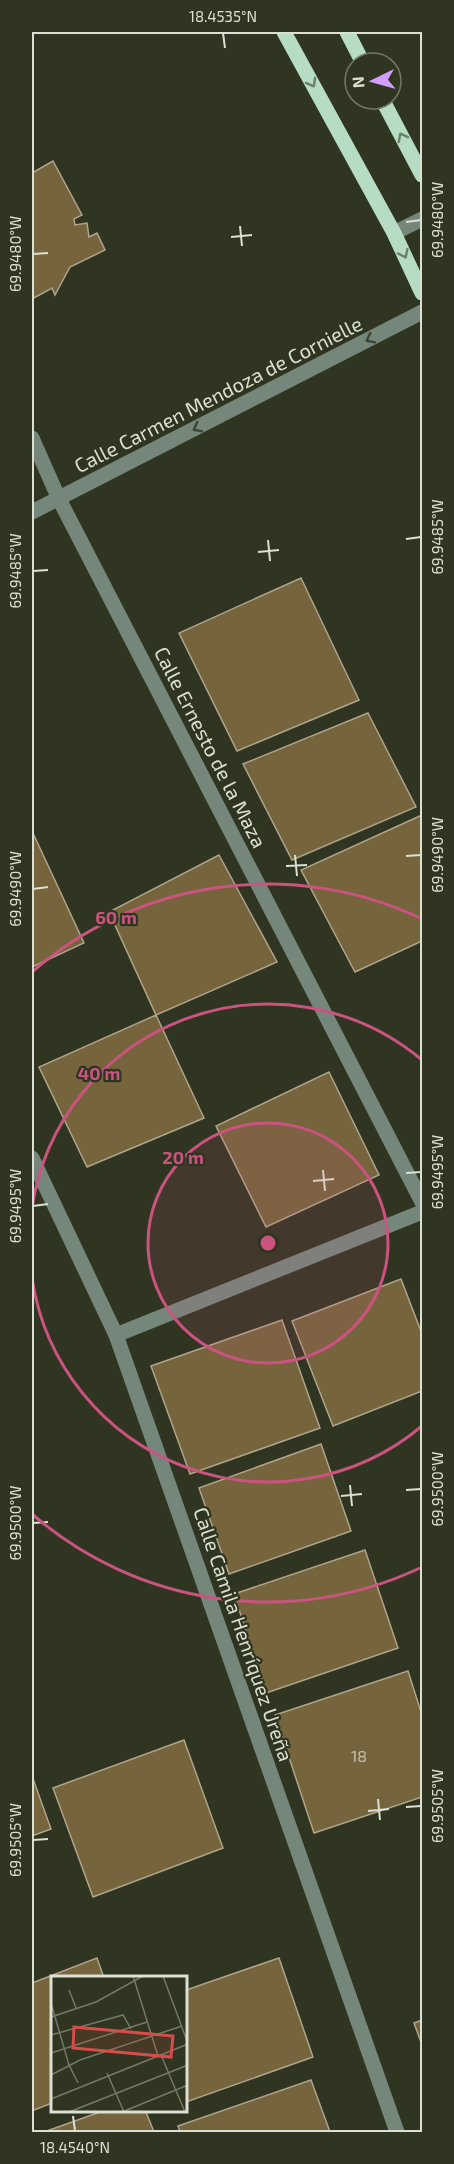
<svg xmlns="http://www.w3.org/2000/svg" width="454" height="2164" viewBox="0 0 454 2164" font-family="'Exo 2',sans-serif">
	<rect width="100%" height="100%" fill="#2f3520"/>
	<g fill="#75643c" stroke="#afa48c" stroke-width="1.5">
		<path d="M53,161L82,215L74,219L75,225L87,223L89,237L97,233L105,250L70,267L55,295L52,288L32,299V173Z"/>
		<path d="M301,578L359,700L237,751L179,633Z"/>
		<path d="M368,713L416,807L292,860L243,764Z"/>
		<path d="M422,815V941L355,972L301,870Z"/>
		<path d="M32,831L84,943L32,967Z"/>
		<path d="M219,855L277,962L156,1015L109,912Z"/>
		<path d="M156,1015L204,1118L87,1167L39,1067Z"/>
		<path d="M329,1072L379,1175L266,1227L216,1126Z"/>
		<path d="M401,1279L422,1334V1391L333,1426L292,1321Z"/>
		<path d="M282,1320L320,1428L190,1474L151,1366Z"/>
		<path d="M321,1444L351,1531L229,1574L199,1488Z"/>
		<path d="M365,1550L398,1648L266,1693L234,1594Z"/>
		<path d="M408,1671L422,1715V1797L314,1833L275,1715Z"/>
		<path d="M184,1740L223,1848L93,1897L53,1788Z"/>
		<path d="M32,1776L51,1829L32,1836Z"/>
		<path d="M97,1958L104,1978H52V2103L32,2111V1983Z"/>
		<path d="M279,1958L313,2057L186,2102V1990Z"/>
		<path d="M422,2020V2045L414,2023Z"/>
		<path d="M311,2080L330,2132H180L178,2126Z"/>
		<path d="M100,2112H146L154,2132H44Z"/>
	</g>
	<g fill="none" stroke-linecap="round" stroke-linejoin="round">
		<g stroke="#75877b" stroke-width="15">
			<path d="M394,233L422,219"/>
			<path d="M32,438L59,499L422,1202"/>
			<path d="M32,512L422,312"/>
			<path d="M32,1158L116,1335L397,2132"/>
			<path d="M116,1335L422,1212"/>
		</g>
		<g stroke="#b6dcc3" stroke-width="15">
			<path d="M284,32L394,233L422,293"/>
			<path d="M347,32L363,63"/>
			<path d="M382,99L422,175"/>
		</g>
	</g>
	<defs><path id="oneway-chevron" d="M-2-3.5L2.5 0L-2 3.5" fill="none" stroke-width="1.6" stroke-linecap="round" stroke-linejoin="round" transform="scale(1.5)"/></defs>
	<g stroke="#6c8069">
		<use href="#oneway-chevron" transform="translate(312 83) rotate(61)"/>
		<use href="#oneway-chevron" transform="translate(402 137) rotate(-118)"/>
		<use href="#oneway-chevron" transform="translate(404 254) rotate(65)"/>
	</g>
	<g stroke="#3d4532">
		<use href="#oneway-chevron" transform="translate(370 339) rotate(153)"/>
		<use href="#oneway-chevron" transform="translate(197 428) rotate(153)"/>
	</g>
	<path fill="none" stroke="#dbe0d2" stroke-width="2" d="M223,33L225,48M406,222L421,220M240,226L242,246M231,237L252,235M33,254L48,253M406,539L421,537M268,540L270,561M258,552L279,550M33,571L48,570M295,855L297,876M406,856L421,855M286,866L307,865M33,889L48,887M323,1170L325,1191M406,1173L421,1172M313,1181L334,1179M33,1206L48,1204M350,1485L352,1506M406,1490L421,1489M341,1496L362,1494M33,1523L48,1522M378,1799L380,1820M406,1807L421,1806M368,1811L389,1809M33,1840L48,1839M73,2116L75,2131"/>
	<circle cx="268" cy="1243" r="120" fill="#ca547f" fill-opacity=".12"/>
	<g fill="none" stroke="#ca547f" stroke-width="3">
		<circle cx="268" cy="1243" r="120"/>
		<path d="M422 1426A239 239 0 0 1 32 1278M32 1208A239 239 0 0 1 422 1060"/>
		<path d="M420 1568A359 359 0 0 1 32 1514M32 972A359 359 0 0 1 420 918"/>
	</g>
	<g text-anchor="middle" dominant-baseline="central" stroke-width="4.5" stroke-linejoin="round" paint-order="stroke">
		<g font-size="16" fill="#c2c1ac">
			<text x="359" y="1755">18</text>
		</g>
		<g font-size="20" fill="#dbe0d2" stroke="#2f3520">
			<text transform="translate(218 394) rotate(-27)">Calle Carmen Mendoza de Cornielle</text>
			<text transform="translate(211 747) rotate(63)">Calle Ernesto de la Maza</text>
			<text transform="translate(244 1634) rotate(71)">Calle Camila Henríquez Ureña</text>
		</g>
	</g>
	<g transform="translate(51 1976)">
		<rect width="136" height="136" fill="#2f3520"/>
		<path fill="none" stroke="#747967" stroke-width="1.5" d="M82,0L107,80M112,0L136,65M18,14L25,32M0,27L18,89L27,107M0,41L45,26L92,0M0,59L72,39L80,53M0,77L96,46M110,79L134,136M56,97L73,136M0,99L29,84L131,50M0,123L137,68M18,136L137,89M71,136L137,109"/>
		<path fill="#d74d4a" fill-opacity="0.15" stroke="#d74d4a" stroke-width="3" d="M23,51L122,60L120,81L22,72Z"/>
		<rect width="136" height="136" fill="none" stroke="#dbe0d2" stroke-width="3"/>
	</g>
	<circle cx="268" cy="1243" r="9" fill="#ca547f" stroke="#2f3520" stroke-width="3"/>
	<g font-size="18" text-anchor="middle" font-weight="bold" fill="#ca547f" stroke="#2f3520" stroke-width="4.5" stroke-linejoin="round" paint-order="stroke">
		<text x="116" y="924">60 m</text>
		<text x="99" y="1080">40 m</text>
		<text x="183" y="1164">20 m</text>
	</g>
	<rect width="454" height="2164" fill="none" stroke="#2f3520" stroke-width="66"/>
	<g transform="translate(373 81) rotate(265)"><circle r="28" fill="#2f3520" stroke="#747967" stroke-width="1.5"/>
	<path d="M0-4.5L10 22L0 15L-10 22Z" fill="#d19dfe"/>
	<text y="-9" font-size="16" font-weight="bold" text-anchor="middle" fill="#dbe0d2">N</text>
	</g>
	<rect x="33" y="33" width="388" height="2098" fill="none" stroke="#dbe0d2" stroke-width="2"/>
	<g font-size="15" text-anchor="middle" fill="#dbe0d2">
		<text x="223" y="22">18.4535°N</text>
		<text transform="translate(438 220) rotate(-90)" y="5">69.9480°W</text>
		<text transform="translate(16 254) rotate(-90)" y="5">69.9480°W</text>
		<text transform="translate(438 537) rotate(-90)" y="5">69.9485°W</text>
		<text transform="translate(16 571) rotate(-90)" y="5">69.9485°W</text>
		<text transform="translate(438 855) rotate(-90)" y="5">69.9490°W</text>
		<text transform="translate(16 889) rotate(-90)" y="5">69.9490°W</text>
		<text transform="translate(438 1172) rotate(-90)" y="5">69.9495°W</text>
		<text transform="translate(16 1206) rotate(-90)" y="5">69.9495°W</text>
		<text transform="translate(438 1489) rotate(-90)" y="5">69.9500°W</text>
		<text transform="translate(16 1523) rotate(-90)" y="5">69.9500°W</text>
		<text transform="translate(438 1806) rotate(-90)" y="5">69.9505°W</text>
		<text transform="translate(16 1840) rotate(-90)" y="5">69.9505°W</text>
		<text x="75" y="2153">18.4540°N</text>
	</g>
</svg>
